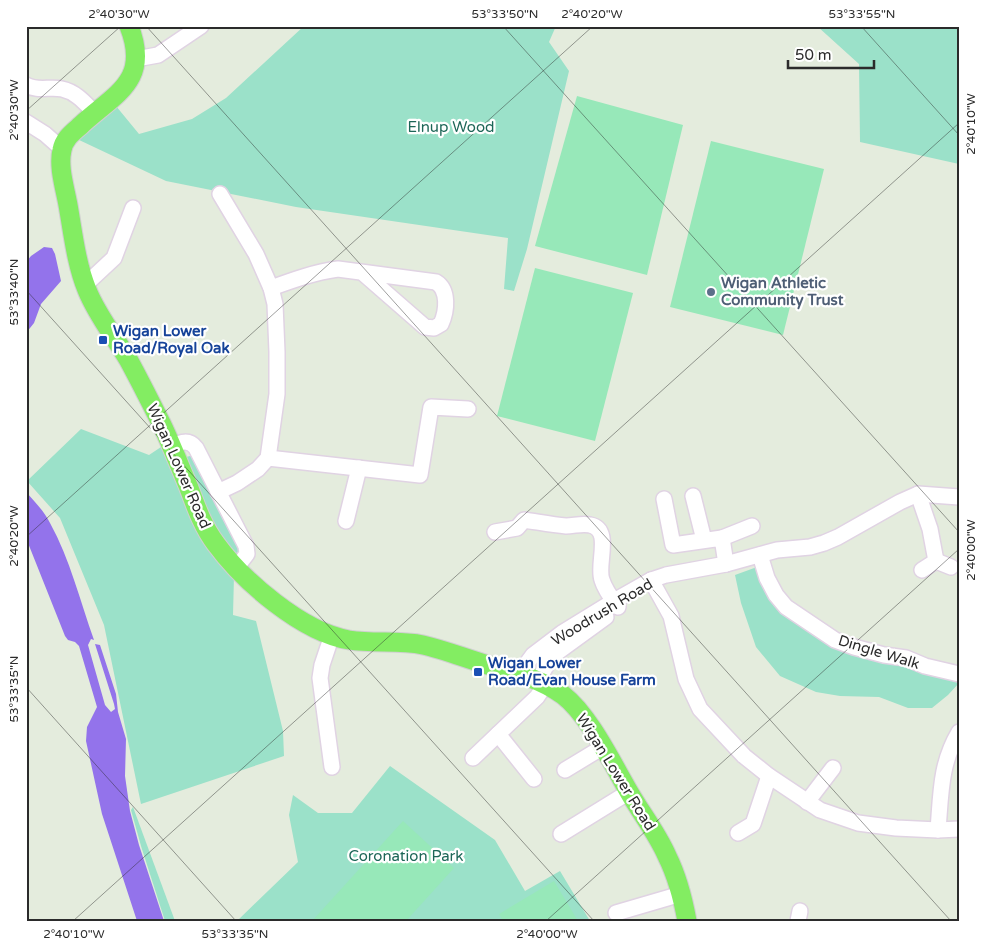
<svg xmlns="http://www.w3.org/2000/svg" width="985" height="947" viewBox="0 0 985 947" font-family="'Varela Round',sans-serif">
	<rect width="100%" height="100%" fill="#e4ecdd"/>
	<g fill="#9be1c9">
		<path d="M304,26H556L549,42L569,71L527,249L514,291L504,289L508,238L296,207L166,181L77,139L116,106L139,134L192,119L226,98Z"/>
		<path d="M817,26H959V164L860,142L859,64Z"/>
		<path d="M81,429L149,455L164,445L234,576L233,615L256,621L283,731L284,756L141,804L104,625L60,518L27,481Z"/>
		<path d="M190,456L194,457L240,542L239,555C213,534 199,488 186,457Z"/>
		<path d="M757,567L784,614L790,620L825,641L959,679V683L948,695L932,708H908L879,697L840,696L816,692L780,676L756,647L741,603L735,575Z"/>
		<path d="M390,766L495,840L525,891L560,871L590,921H237L298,862L289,815L293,795L318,813H352Z"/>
		<path d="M133,807L175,921H165L141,846L131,810Z"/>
	</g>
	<g fill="#97e8b9">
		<path d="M577,96L683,125L647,275L535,246Z"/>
		<path d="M711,141L824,169L783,335L670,307Z"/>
		<path d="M535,268L633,293L595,441L497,416Z"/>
		<path d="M403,821L454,868L406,921H312Z"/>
		<path d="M554,881L578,921H503L499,914Z"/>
	</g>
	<g fill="#9373eb">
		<path d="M44,247L52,248L55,254L61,281L41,304L34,323L26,333V262L31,256Z"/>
		<path d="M26,492C35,502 44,511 50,523C70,559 80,601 94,640L91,639L88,645L105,705L111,712L115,709L114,704L95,644L100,645L116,694L118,712L126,739L125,776L130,811L139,845L164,921H137L102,814L86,741L87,727L97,707L79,646L75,642L68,640L65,636L26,538Z"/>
	</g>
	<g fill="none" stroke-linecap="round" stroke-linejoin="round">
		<defs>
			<g id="minor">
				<path d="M136,59L158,55L201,26"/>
				<path d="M26,85C38,92 50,86 62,89C76,92 85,103 94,112"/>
				<path d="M26,122L45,134L62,149"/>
				<path d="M85,285L114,258L133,208"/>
				<path d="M271,288C293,280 315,272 338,269L436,282C449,290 447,311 441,324L434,328L425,327L363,273"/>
				<path d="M171,446C181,442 189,439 196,448L246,546L247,554L237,567"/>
				<path d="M268,458L420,475L431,407L468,409"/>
				<path d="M218,492L237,483L258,469L268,458L277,394V352L275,304L271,288L256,254L220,194"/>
				<path d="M918,494L930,529L936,561L922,570"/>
				<path d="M693,496L704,540"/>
				<path d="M664,499L673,545L722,538L726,564"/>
				<path d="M346,521L359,468"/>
				<path d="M495,532L517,528L524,520C538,522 552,525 566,526C574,526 582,523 590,525C613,529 596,565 602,580C605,590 612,599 618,607"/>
				<path d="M722,538L752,526"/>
				<path d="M760,555L767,578L776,595L786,607L835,640L854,647L884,655L906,658L925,666L959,674"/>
				<path d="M936,561L951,567"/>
				<path d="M651,580L671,616L686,679L700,709L744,756L769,776L820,810L858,823L896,828L938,830L959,829"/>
				<path d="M519,674L533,655L562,633L614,601L651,580L666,575L726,564L777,550L810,547L824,543L838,537L900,502L918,494L959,497"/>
				<path d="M538,681L551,657L606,617"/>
				<path d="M498,734L534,779"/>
				<path d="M473,758L537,697L545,685"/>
				<path d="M332,767L320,678L322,665L332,635"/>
				<path d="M565,770L603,747"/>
				<path d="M807,802L833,768"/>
				<path d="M938,830C941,794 940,764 959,732"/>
				<path d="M738,833L753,824L769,776"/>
				<path d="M561,834L629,792"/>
				<path d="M616,913L681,894"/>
				<path d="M798,921L800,911"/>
			</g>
			<path id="major" d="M129,26C151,82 114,94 80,126C72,133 64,139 62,150C58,167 65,188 68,205C73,233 76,263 87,290C97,315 114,336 128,359C140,381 151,403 162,425C172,446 180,467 189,488C196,507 203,527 216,544C243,581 302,632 349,640C374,644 399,640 423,645C445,650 467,659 488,665C514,672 541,679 563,695C589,715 612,763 629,792C641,813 657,833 667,856C677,876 683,899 687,921"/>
		</defs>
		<use href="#minor" stroke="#e0d3e3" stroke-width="18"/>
		<use href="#major" stroke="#d0d0d0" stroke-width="21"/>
		<use href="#minor" stroke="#fff" stroke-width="15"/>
		<use href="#major" stroke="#83ed62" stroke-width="19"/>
	</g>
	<path fill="none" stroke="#2b2b2b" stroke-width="1" stroke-opacity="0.45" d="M146,26L951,921M503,26L959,532M861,26L959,135M26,111L121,26M26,290L594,921M26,537L593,26M26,687L236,921M73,921L959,123M546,921L959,549"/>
	<circle fill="#5c6f8a" stroke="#fff" stroke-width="2" cx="711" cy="292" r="5"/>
	<g fill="#1a4fb4" stroke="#fff" stroke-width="2">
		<rect x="98" y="335" width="10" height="10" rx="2.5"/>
		<rect x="473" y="667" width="10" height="10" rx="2.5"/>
	</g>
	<g text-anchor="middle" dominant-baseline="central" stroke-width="4.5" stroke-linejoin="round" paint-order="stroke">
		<g font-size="15" fill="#1c6657" stroke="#fff">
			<text x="451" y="127">Elnup Wood</text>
			<text x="406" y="856">Coronation Park</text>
		</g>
		<g font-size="15" font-weight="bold" fill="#4e5e75" stroke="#fff" text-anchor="start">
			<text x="721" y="283">Wigan Athletic<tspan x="721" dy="17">Community Trust</tspan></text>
		</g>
		<g font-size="15" font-weight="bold" fill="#164399" stroke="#fff" text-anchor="start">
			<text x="113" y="331">Wigan Lower<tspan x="113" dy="17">Road/Royal Oak</tspan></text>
			<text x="488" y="663">Wigan Lower<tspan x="488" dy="17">Road/Evan House Farm</tspan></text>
		</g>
		<g font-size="15" fill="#2b2b2b" stroke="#fff">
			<text transform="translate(179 466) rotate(66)">Wigan Lower Road</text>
			<text transform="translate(602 612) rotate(-31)">Woodrush Road</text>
			<text transform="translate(879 652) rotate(17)">Dingle Walk</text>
			<text transform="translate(616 772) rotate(58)">Wigan Lower Road</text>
		</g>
	</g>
	<rect width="985" height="947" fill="none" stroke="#ffffff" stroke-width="55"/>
	<path d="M788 60v8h86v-8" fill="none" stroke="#2b2b2b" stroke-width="2.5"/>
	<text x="795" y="60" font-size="15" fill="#2b2b2b" stroke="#ffffff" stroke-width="4" paint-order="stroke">50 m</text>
	<rect x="28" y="28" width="930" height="892" fill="none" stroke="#2b2b2b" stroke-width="2"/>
	<g font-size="12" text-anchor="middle" fill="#2b2b2b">
		<text x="119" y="18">2°40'30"W</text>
		<text x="505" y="18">53°33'50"N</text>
		<text x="592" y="18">2°40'20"W</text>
		<text x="862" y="18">53°33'55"N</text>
		<text transform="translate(14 110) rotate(-90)" y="4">2°40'30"W</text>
		<text transform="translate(971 124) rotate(-90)" y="4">2°40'10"W</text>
		<text transform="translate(14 292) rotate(-90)" y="4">53°33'40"N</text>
		<text transform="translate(14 536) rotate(-90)" y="4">2°40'20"W</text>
		<text transform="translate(971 550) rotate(-90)" y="4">2°40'00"W</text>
		<text transform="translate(14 689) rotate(-90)" y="4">53°33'35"N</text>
		<text x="74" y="938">2°40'10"W</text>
		<text x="235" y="938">53°33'35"N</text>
		<text x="547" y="938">2°40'00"W</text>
	</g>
</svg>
